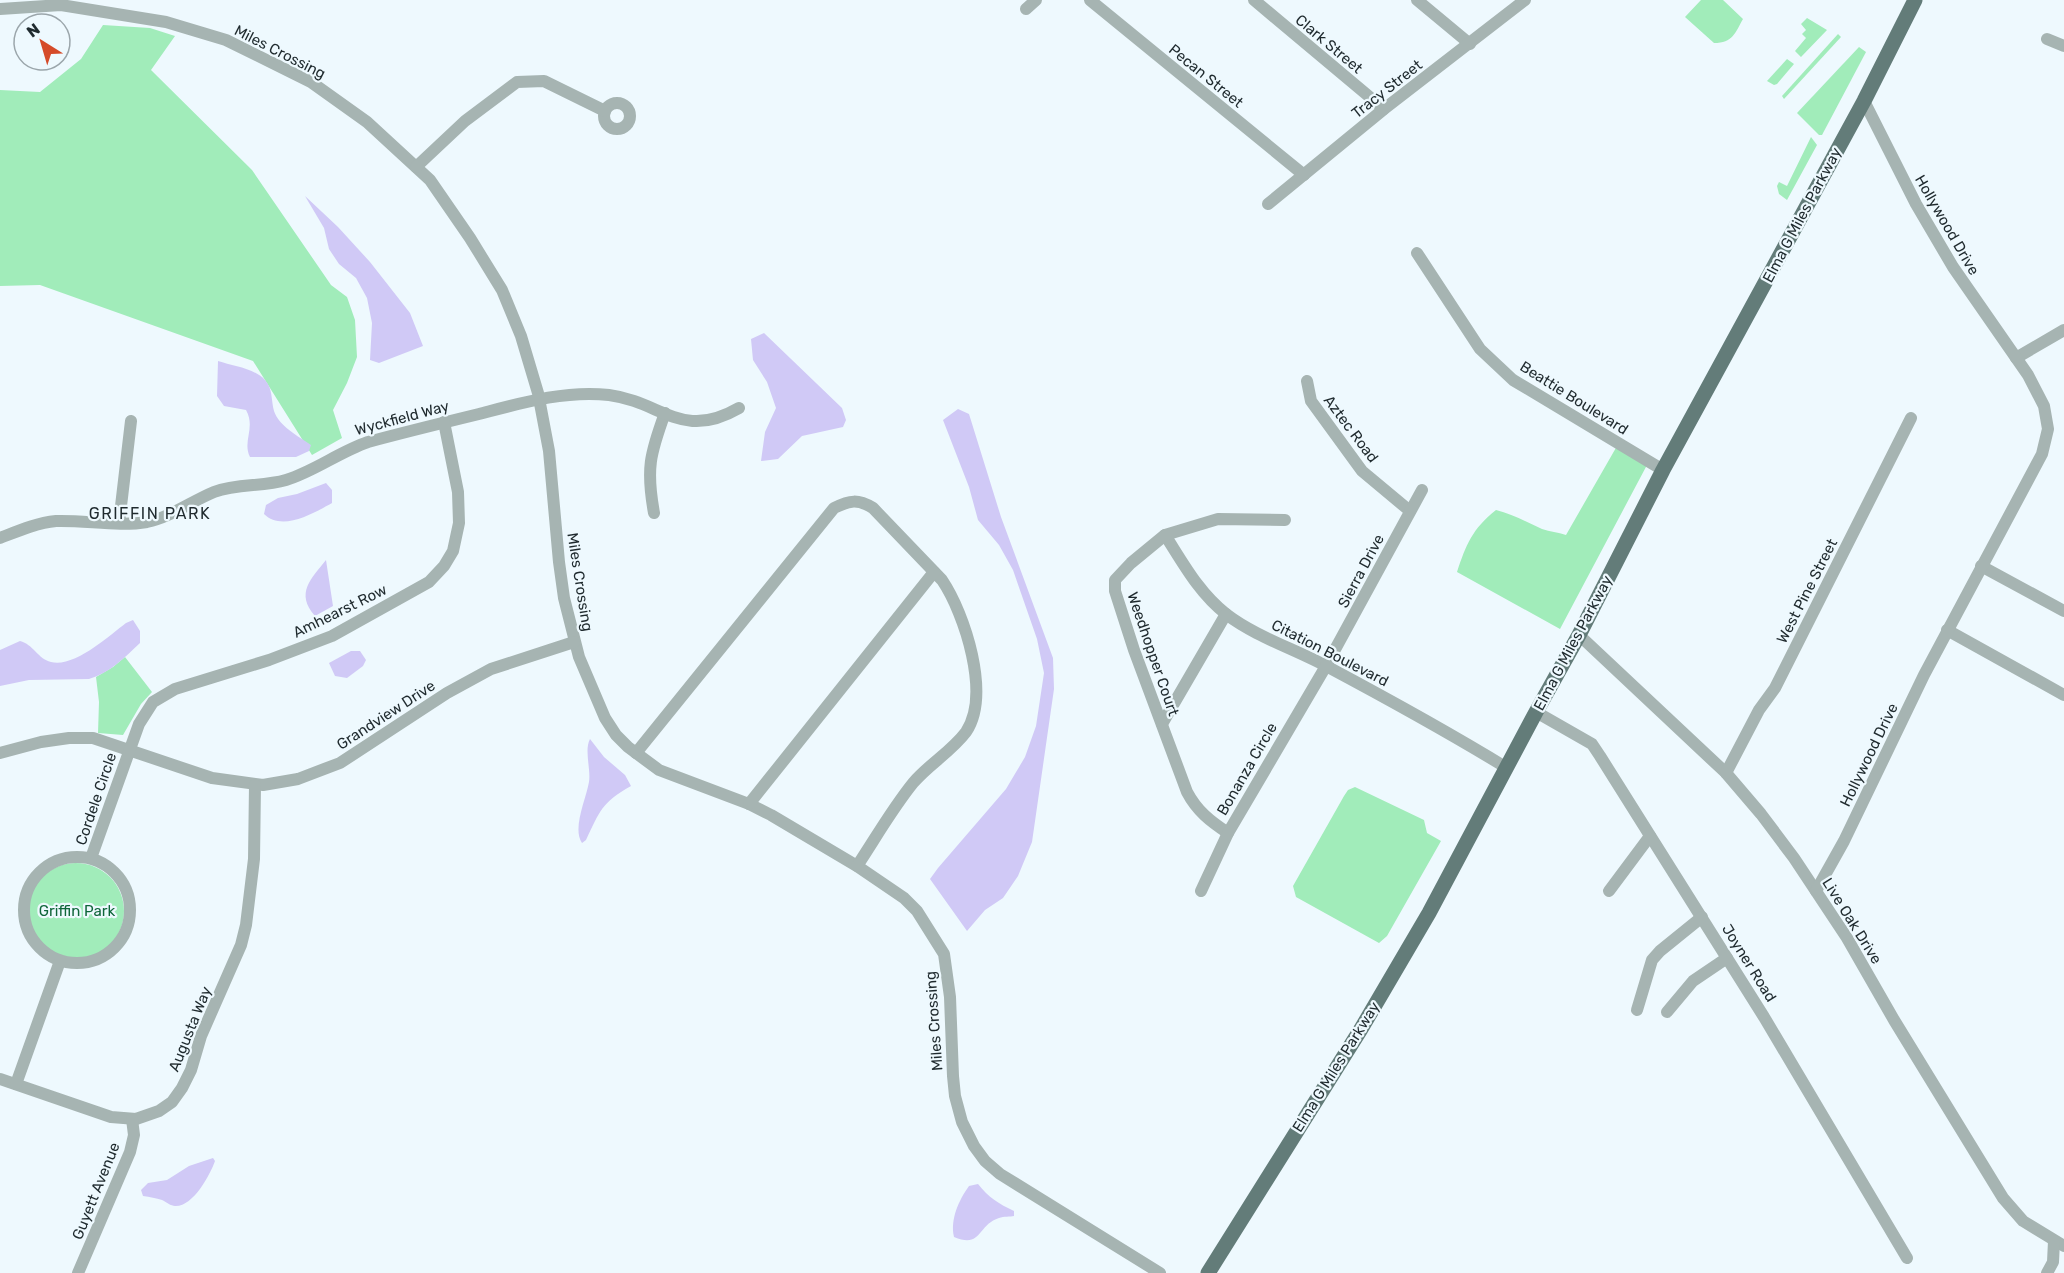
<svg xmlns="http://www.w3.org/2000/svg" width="2064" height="1273" viewBox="0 0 2064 1273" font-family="Rubik,sans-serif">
	<rect width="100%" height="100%" fill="#eef9fe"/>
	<g fill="#a1ecba">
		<path d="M1701,0H1723L1743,19C1735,33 1733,43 1714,43L1685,17Z"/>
		<path d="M1807,18L1827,30L1801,57L1795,51L1806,38L1802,34L1806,30L1801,24Z"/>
		<path d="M103,25L150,28L175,36L151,70L252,170L331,285L347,297L355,320L357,357L347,383L333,410L342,438L312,455L253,361L40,285L0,286V90L40,92L81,59Z"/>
		<path d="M1838,34L1841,37L1784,99L1782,96Z"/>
		<path d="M1859,47L1866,52L1822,135H1819L1797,113Z"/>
		<path d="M1787,59L1794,64L1777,84L1774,85L1767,81Z"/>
		<path d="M1811,137L1817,145L1787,200L1779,194L1777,186L1779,182L1787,186Z"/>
		<path d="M1617,446L1647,465L1560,629L1457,572C1466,545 1472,529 1496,510C1512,514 1527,522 1542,529C1550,532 1558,532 1566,535Z"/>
		<path d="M125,657L152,692L141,704L123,735L98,733L99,702L96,677L113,667Z"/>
		<path d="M1355,787L1424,820L1427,833L1441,841L1387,936L1379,943L1296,897L1293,886L1344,796L1348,790Z"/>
		<circle cx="76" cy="911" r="48"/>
	</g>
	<g fill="#d0c9f6">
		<path d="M305,196L338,227L370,262L410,313L423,346L379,363L370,360L372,323L367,298L356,278L339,264L329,249L324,228Z"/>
		<path d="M764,333L842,408L846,420L843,427L802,436L778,459L761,461L765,432L776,408L767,382L753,360L751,339Z"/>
		<path d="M218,361C233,366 254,368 265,380C273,389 271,400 274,411C279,426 298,436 311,445L309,451L296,457H250C242,441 256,428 246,410L224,406L217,396Z"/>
		<path d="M958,409L969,414L1001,517L1053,658L1054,689L1032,842L1018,876L1003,898L985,910L967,931L930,879L938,868L1006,789L1025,757L1036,726L1044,673L1037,639L1013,570L999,545L978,520L969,487L943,420Z"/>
		<path d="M326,483L332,490V503C314,513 282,532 264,514L266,505L278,498L297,494Z"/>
		<path d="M326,560L333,606L315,616C295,593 311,579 326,560Z"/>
		<path d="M133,620L140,631V643C125,657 110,673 89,679L29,680L0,686V650L20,641C33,644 38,659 51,662C74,668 109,636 126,623Z"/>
		<path d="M351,651H360L366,660L363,666L347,678L335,676L329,663Z"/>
		<path d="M590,739L604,757L625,775L631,786C601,803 600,811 586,840L582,843C572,829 586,799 589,782C591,769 584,750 590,739Z"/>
		<path d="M213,1158L215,1161C210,1175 193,1207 175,1206C171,1206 166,1202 162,1200C156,1198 150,1197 143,1196L141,1190L148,1183L167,1180L189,1166Z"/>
		<path d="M978,1184C988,1197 999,1204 1014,1211V1216C1010,1217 1004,1216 999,1218C977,1225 982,1249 954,1237C950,1219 959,1200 969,1186Z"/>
	</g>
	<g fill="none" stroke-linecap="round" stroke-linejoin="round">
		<g stroke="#a6b4b2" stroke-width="12">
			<path d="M1090,0L1304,175"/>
			<path d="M1254,0L1384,109"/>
			<path d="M1417,0L1470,44"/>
			<path d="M0,9L61,5L166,22L226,40L311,82L367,122L430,180L470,238L502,290L521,336L538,393L549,451L559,562L564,598L579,657L605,718L616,735L628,747L659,770L749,804L771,815L857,866L904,898L917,911L944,954L950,997L953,1076L955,1096L962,1122L974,1146L985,1161L1000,1174L1160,1273"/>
			<path d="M1026,9L1036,0"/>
			<path d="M2047,39L2064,46"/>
			<circle cx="617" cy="116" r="13"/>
			<path d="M416,167L465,121L517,82L544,81L605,111"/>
			<path d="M1268,204L1384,109L1525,0"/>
			<path d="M1417,253L1480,349L1513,380L1663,470"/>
			<path d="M2016,358L2064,330"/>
			<path d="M1307,381L1311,401L1362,471L1410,511"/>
			<path d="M654,513C646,469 650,454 665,413"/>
			<path d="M119,523L131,421"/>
			<path d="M1165,535C1183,563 1199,593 1226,614C1256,637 1295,649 1328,667C1388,699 1448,732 1507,768"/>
			<path d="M0,538C18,531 36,523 56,521C86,520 118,527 147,522C171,517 192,501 214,492C237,483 263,487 286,480C315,471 339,452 368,442C405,432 442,423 479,414C521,403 565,390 609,395C662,402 682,441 739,408"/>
			<path d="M1981,566L2064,611"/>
			<path d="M1947,630L2064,695"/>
			<path d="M1579,635L1726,773L1761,814L1794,858L1847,938L1894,1020L2003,1198L2023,1221L2064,1246"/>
			<path d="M1536,712L1592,744L1600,756L1764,1017L1907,1258"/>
			<path d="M1162,724L1226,614"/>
			<path d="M0,753L41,742L69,738H93L212,778L263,785L298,779L340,763L447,693L491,669L574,642"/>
			<path d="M636,753L834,508C850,500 858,499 873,508L942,580C965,614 991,695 966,732C951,752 929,764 913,783C892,809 875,839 857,866"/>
			<path d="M1726,773L1759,710L1775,688L1911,418"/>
			<path d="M749,804L934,572"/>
			<path d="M1228,833C1210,821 1197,811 1187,792L1134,650L1115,591V580L1131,563L1165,535L1218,519L1285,520"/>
			<circle cx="77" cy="910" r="53"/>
			<path d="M91,858L139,724L153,702L175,689L269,660L332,636L429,582L444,566L453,551L459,523L458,492L444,422"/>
			<path d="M1201,891L1228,833L1326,666L1422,490"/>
			<path d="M1609,891L1650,836"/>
			<path d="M1816,891L1844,841L1924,675L2042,454L2048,429L2044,406L2028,375L1953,267L1916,204L1864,101"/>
			<path d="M1637,1010L1652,960L1660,951L1702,917"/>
			<path d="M1667,1012L1693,981L1727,958"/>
			<path d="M0,1079L111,1117L136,1119L159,1111L172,1102L182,1088L191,1070L201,1036L241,945L246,925L254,859L255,785"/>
			<path d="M16,1084L60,961"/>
			<path d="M78,1273L130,1152L134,1135L132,1119"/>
			<path d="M2047,1273L2053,1262L2054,1241"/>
		</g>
		<path stroke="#637c79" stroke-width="15" d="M1208,1273L1361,1029L1429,913L1536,712L1579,635L1663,470L1864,101L1915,0"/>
	</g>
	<g text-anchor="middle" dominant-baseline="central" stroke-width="4.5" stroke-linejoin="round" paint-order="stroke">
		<g font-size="15" fill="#1f2a2e" stroke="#eef9fe">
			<text transform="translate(1329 44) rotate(40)">Clark Street</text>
			<text transform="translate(280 52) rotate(27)">Miles Crossing</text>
			<text transform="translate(1206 76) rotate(39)">Pecan Street</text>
			<text transform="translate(1387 89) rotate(-38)">Tracy Street</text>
			<text transform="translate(1802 215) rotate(-62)">Elma G Miles Parkway</text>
			<text transform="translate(1947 225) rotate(60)">Hollywood Drive</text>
			<text transform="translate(1574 398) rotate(32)">Beattie Boulevard</text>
			<text transform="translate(402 418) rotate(-15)">Wyckfield Way</text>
			<text transform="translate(1351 429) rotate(53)">Aztec Road</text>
			<text transform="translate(1361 571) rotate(-62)">Sierra Drive</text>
			<text transform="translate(580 582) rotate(81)">Miles Crossing</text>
			<text transform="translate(1807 591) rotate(-63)">West Pine Street</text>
			<text transform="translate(340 611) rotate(-26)">Amhearst Row</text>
			<text transform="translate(1573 643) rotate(-62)">Elma G Miles Parkway</text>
			<text transform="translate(1330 653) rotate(27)">Citation Boulevard</text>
			<text transform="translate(1153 654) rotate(71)">Weedhopper Court</text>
			<text transform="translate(386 715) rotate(-33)">Grandview Drive</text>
			<text transform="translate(1869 755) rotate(-64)">Hollywood Drive</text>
			<text transform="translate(1247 769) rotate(-60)">Bonanza Circle</text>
			<text transform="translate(96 799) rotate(-71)">Cordele Circle</text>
			<text transform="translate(1852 921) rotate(58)">Live Oak Drive</text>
			<text transform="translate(1749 963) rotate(58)">Joyner Road</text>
			<text transform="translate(934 1021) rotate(-94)">Miles Crossing</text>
			<text transform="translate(190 1029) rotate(-68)">Augusta Way</text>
			<text transform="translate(1336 1067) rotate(-58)">Elma G Miles Parkway</text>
			<text transform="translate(96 1191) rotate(-68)">Guyett Avenue</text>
		</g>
		<g font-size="15" fill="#0f663a" stroke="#eef9fe">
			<text x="77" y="911">Griffin Park</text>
		</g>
		<g font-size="16" letter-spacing="1.5" fill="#1f2a2e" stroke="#eef9fe">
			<text x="150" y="513">GRIFFIN PARK</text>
		</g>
	</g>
	<g transform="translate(42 42) rotate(323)"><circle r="28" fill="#eef9fe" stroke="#9ba6ab" stroke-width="1.5"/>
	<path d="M0-4.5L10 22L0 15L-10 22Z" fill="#d54b29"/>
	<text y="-9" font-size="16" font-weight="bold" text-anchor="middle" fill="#1f2a2e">N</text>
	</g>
</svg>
